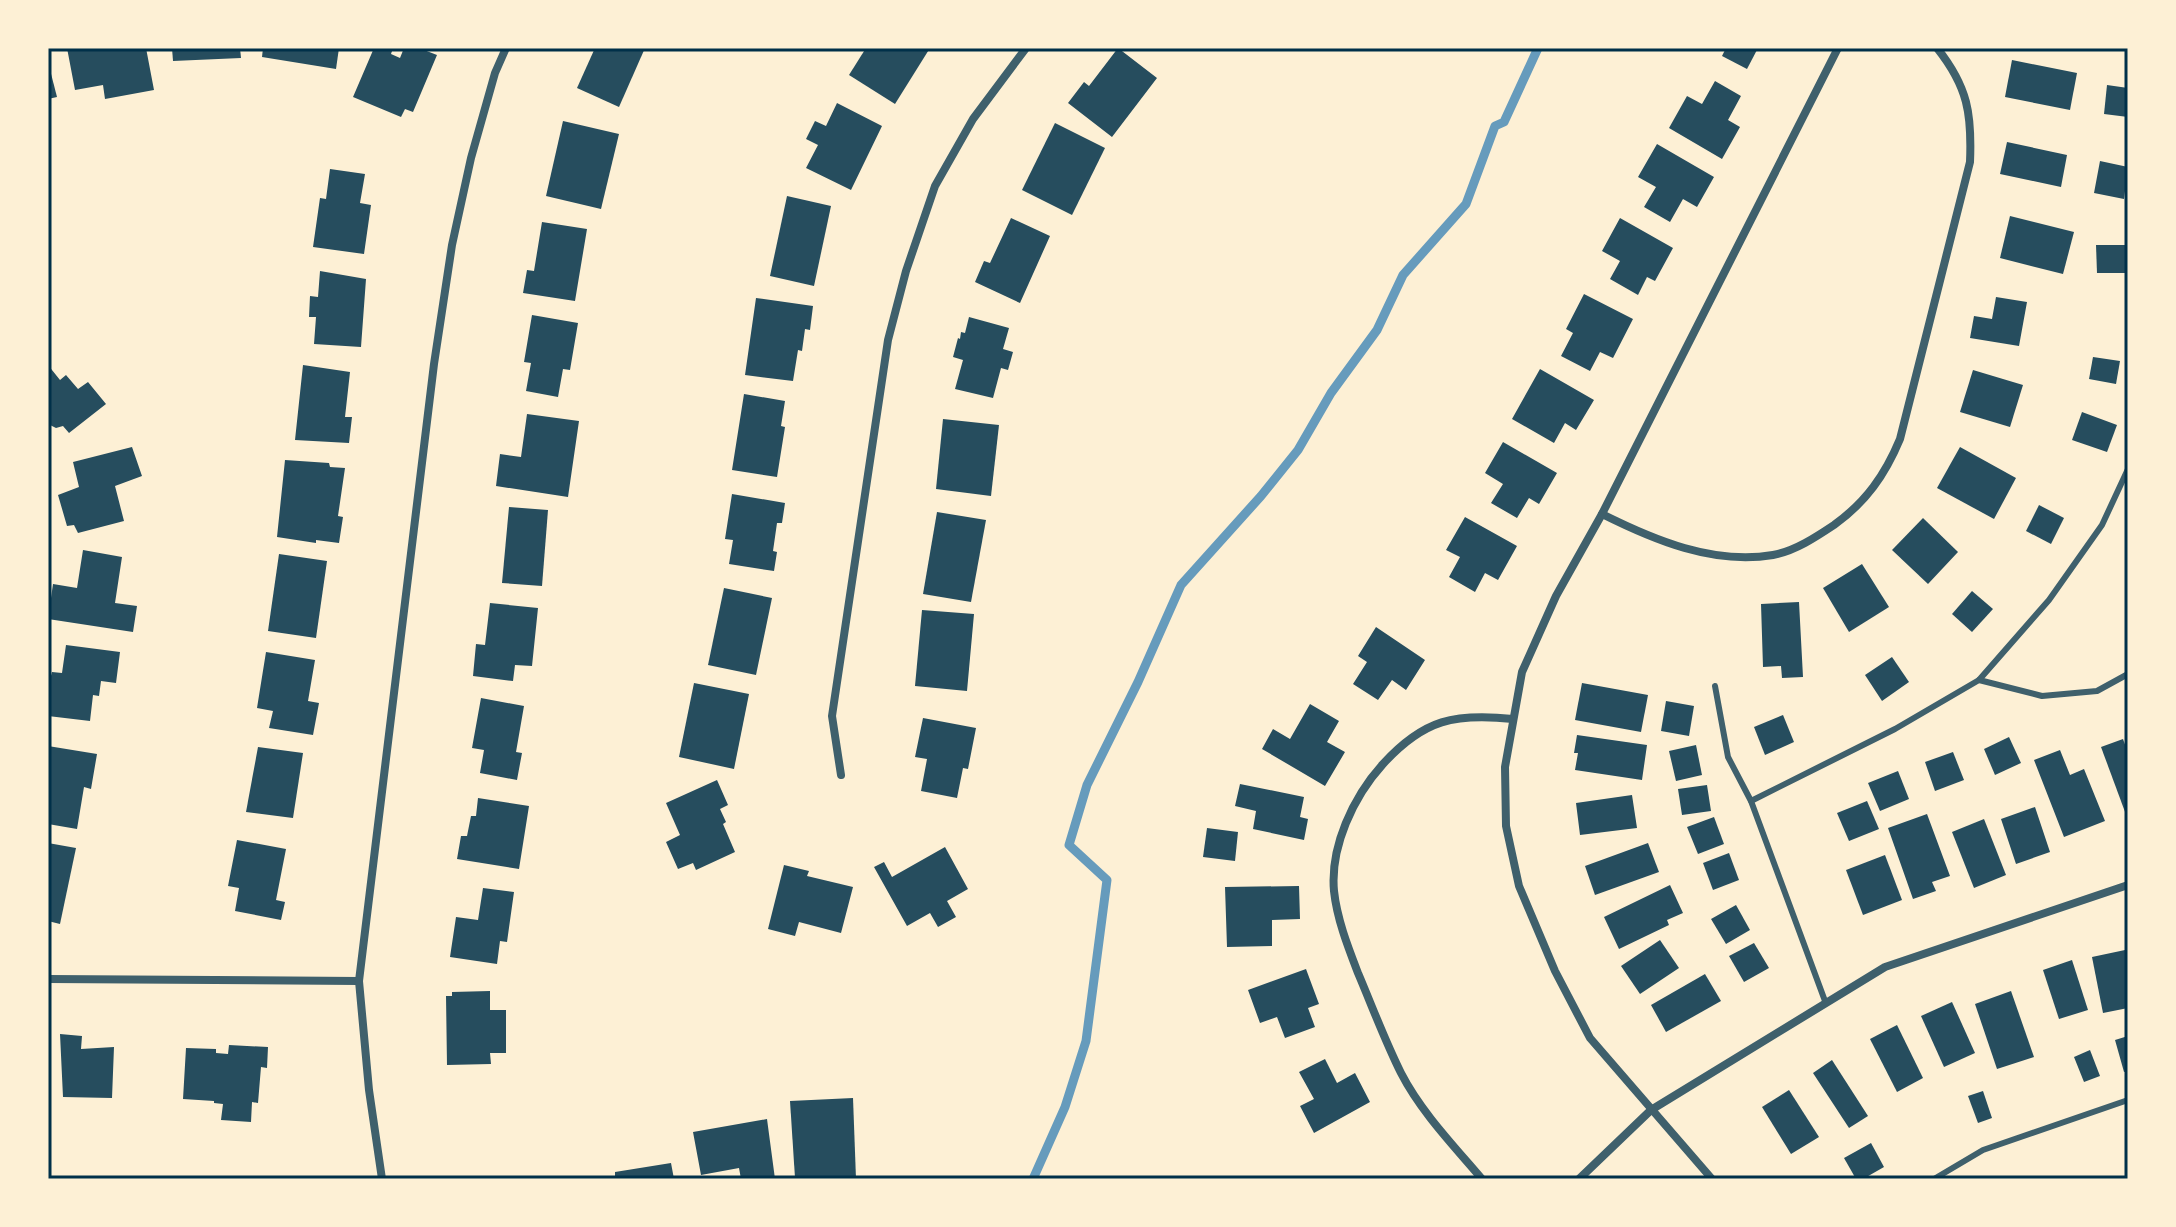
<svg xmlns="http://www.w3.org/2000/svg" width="2176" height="1227" viewBox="0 0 2176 1227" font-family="Rubik,sans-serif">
	<rect width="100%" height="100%" fill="#fdf0d5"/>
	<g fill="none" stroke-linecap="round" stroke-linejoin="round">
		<path stroke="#669bbc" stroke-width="9" d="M1033,1179L1065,1107L1086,1041L1107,880L1069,845L1087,785L1138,682L1181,585L1261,496L1298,450L1331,393L1377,330L1403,275L1466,204L1495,126L1504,122L1538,48"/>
	</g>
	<g fill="#264d5e">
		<path d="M67,48H146L154,90L105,99L103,85L75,90Z"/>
		<path d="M172,48H240L241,58L173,61Z"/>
		<path d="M263,48H339L336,69L262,57Z"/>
		<path d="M374,48H393L391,54L400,58L404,48H419L437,55L413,112L405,109L401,117L353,97Z"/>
		<path d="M595,48H645L619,107L577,88Z"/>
		<path d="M866,48H930L895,104L849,75Z"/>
		<path d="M1118,48L1157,78L1112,137L1068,103L1084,82L1089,86Z"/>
		<path d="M1726,48H1758L1747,69L1722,56Z"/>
		<path d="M2012,60L2077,73L2070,110L2005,97Z"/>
		<path d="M48,62L57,97L48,99Z"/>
		<path d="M1715,81L1741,96L1728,120L1740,127L1722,159L1669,128L1687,96L1702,104Z"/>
		<path d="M2107,85L2128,88V117L2104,114Z"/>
		<path d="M837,103L882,126L851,190L806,168L818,145L806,139L815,121L826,126Z"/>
		<path d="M563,121L619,134L601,209L546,196Z"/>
		<path d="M1055,123L1105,148L1072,215L1022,190Z"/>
		<path d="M2007,142L2067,155L2061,187L2000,174Z"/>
		<path d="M1657,144L1714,177L1697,207L1683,199L1670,222L1644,207L1656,187L1638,177Z"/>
		<path d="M2100,161L2128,167L2124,199L2094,193Z"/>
		<path d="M330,169L365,174L360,203L371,205L364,254L313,247L320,198L326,199Z"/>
		<path d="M787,196L831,206L814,286L770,276Z"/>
		<path d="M2010,216L2074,232L2063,274L2000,258Z"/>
		<path d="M1011,218L1050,236L1020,303L975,282L984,261L990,263Z"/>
		<path d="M1620,218L1673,248L1655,281L1647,277L1638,295L1610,279L1620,261L1602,251Z"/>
		<path d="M542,222L587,229L575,301L523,293L527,270L534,271Z"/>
		<path d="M2096,245H2125V273H2097Z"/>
		<path d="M320,271L366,279L361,347L314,344L316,317H309L310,296L318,297Z"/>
		<path d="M1584,294L1633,319L1613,358L1600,352L1590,371L1561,356L1573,333L1566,329Z"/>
		<path d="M1996,297L2027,302L2019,346L1970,338L1974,316L1992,319Z"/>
		<path d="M756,298L813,306L810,330L805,329L802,351L798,350L793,381L745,375Z"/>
		<path d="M532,315L578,323L570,370L563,369L558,397L526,391L531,363L524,362Z"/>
		<path d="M969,317L1009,328L1003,349L1013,352L1008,370L1001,368L993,398L955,389L963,360L953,357L958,338L960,339L961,332L965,333Z"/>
		<path d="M2093,357L2120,361L2116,384L2089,379Z"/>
		<path d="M48,365L60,380L66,375L78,389L88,382L106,404L69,433L63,426L56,428L48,424Z"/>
		<path d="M303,365L350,372L345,417H352L349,443L295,440Z"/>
		<path d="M1540,369L1594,400L1576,430L1565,423L1554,443L1512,419Z"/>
		<path d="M1973,370L2023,385L2010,427L1960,412Z"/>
		<path d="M744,394L785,401L781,426L785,427L777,477L732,470Z"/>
		<path d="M2082,412L2117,425L2107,452L2072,440Z"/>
		<path d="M527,414L579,421L568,497L496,486L500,454L521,457Z"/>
		<path d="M943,419L999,425L991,496L936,489Z"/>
		<path d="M1503,442L1557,473L1539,504L1529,498L1517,518L1491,503L1503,484L1485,473Z"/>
		<path d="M132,447L142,476L115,486L124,521L78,533L74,525L67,526L58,495L79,487L73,462Z"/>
		<path d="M1960,447L2016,478L1994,519L1937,488Z"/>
		<path d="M285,460L329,463L330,467L345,468L338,516L343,517L339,543L316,540V543L277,537Z"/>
		<path d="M732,494L785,503L782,523H777L773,551L777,552L774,571L729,564L733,540L725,539Z"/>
		<path d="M2039,505L2064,518L2051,544L2026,531Z"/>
		<path d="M509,507L548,510L542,586L502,583Z"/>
		<path d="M937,512L986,520L971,602L923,594Z"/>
		<path d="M1465,517L1517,546L1498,580L1485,573L1475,592L1449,577L1460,557L1446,550Z"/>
		<path d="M1923,518L1958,552L1928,584L1892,550Z"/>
		<path d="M83,550L122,557L115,603L137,606L133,632L48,619L53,584L77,588Z"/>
		<path d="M279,554L327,561L316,638L268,631Z"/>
		<path d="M1862,564L1889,607L1849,632L1823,588Z"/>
		<path d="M724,588L772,598L756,675L708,665Z"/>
		<path d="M1972,591L1993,609L1972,632L1952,614Z"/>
		<path d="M1799,602L1803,677L1782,678L1781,666L1763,667L1761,604Z"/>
		<path d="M490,603L538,608L532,666L515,665L513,681L473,676L476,644L485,645Z"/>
		<path d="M922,610L974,614L967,691L915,686Z"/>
		<path d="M1376,627L1425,660L1406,690L1392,680L1378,700L1353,684L1367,662L1358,656Z"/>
		<path d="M66,645L120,652L116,683L101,681L99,696L93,695L90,721L48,716V687L52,672L62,673Z"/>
		<path d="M266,652L315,660L308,701L319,703L313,735L269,728L273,711L257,708Z"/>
		<path d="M1892,657L1909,682L1882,701L1865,675Z"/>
		<path d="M694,683L749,694L734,769L679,757Z"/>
		<path d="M1582,683L1648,695L1641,732L1575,720Z"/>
		<path d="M481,698L524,706L516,752L522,753L517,780L480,773L484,750L472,748Z"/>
		<path d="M1666,701L1694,706L1689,736L1661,731Z"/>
		<path d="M1310,704L1339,721L1327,742L1345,752L1325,786L1262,749L1273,729L1290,739Z"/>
		<path d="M1783,715L1794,742L1765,755L1754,727Z"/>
		<path d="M923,718L976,728L968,769L963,768L957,798L921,791L927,759L915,757Z"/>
		<path d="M1577,735L1647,745L1642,780L1575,770L1578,753H1574Z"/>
		<path d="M2009,737L2021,763L1995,775L1984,749Z"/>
		<path d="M2123,739L2128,753V820L2101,747Z"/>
		<path d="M1696,745L1702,775L1676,781L1669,751Z"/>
		<path d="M48,746L97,754L91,789L84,787L77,829L48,824Z"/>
		<path d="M258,747L303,753L293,818L246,812Z"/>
		<path d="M2060,750L2070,775L2084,769L2105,821L2064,837L2034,760Z"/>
		<path d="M1953,752L1964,780L1935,791L1925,762Z"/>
		<path d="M1898,771L1909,799L1880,811L1868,783Z"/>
		<path d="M717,780L728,805L720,809L726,822L723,824L735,852L696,870L693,863L678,869L666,842L680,835L666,803Z"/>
		<path d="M1240,784L1304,797L1300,817L1308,819L1304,840L1253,829L1256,811L1235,806Z"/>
		<path d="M1707,785L1711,811L1682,815L1678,789Z"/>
		<path d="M1632,795L1637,828L1580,835L1576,803Z"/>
		<path d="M478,798L529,806L519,869L457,859L461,836H467L471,816H476Z"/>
		<path d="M1867,801L1879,829L1849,841L1837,813Z"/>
		<path d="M2035,807L2050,852L2016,864L2001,819Z"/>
		<path d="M1927,814L1950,876L1932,882L1936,891L1913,899L1888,828Z"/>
		<path d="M1714,817L1724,844L1698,854L1687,827Z"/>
		<path d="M1984,819L2006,875L1974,888L1952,832Z"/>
		<path d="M1207,828L1238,832L1235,861L1203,857Z"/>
		<path d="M237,840L286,849L276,900L285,902L281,920L235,911L239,888L228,886Z"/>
		<path d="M48,843L76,848L60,924L48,921Z"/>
		<path d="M1648,843L1659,872L1595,895L1585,866Z"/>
		<path d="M945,847L968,889L947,901L956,917L938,927L930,913L907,926L874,867L884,862L892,877Z"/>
		<path d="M1729,853L1739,880L1713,890L1703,863Z"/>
		<path d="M1885,855L1902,900L1863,915L1846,870Z"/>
		<path d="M784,865L809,871L807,876L853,887L841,933L799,922L795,936L768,929Z"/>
		<path d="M1670,885L1683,913L1667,920L1669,925L1619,949L1604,917Z"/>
		<path d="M1299,886L1300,919L1272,920V946L1227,947L1225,887Z"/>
		<path d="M483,888L514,892L507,942L500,941L497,964L450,957L456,917L478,920Z"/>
		<path d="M1736,905L1750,930L1726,944L1711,919Z"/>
		<path d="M1660,940L1679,968L1640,994L1621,966Z"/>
		<path d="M1754,943L1769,968L1744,982L1729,956Z"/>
		<path d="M2125,950L2128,1008L2103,1013L2092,957Z"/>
		<path d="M2072,960L2088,1010L2059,1019L2043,970Z"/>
		<path d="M1306,969L1319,1004L1308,1008L1315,1027L1285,1038L1277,1017L1260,1023L1248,990Z"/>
		<path d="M1705,974L1721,1001L1666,1032L1651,1005Z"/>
		<path d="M490,991V1010H506V1053H490L491,1064L447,1065L446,996H452V992Z"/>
		<path d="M2011,991L2034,1057L1997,1069L1975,1004Z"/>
		<path d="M1952,1002L1975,1053L1944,1067L1921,1016Z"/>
		<path d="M1897,1025L1923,1078L1897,1092L1870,1039Z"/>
		<path d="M60,1034L82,1036L81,1049L114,1047L112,1098L63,1097Z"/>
		<path d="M2128,1036V1071L2124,1072L2115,1040Z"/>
		<path d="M229,1045L268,1047L267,1068L261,1067L258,1103L252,1102L251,1122L221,1120L223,1104L214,1103V1101L183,1099L186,1048L216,1049V1053L228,1054Z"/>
		<path d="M2090,1050L2100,1076L2084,1082L2074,1057Z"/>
		<path d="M1325,1059L1337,1083L1355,1073L1370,1102L1314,1133L1300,1106L1314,1099L1299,1072Z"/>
		<path d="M1832,1060L1868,1116L1849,1128L1813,1073Z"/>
		<path d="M1789,1090L1819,1137L1791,1154L1762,1107Z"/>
		<path d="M1983,1091L1992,1118L1978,1123L1968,1096Z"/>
		<path d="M853,1098L856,1179L795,1178L790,1101Z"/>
		<path d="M767,1119L775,1179H741L739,1168L701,1175L693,1132Z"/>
		<path d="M1871,1143L1884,1167L1863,1179H1856L1844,1158Z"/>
		<path d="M671,1163L674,1179H615V1172Z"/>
	</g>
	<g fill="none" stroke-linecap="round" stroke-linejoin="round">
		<g stroke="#3f606c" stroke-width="6">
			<path d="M1979,680L2042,696L2097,691L2128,674"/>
			<path d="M1715,686L1728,757L1751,801L1825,1001"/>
			<path d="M1751,801L1895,729L1979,680L2049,600L2102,525L2128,469"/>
			<path d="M1934,1179L1983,1150L2128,1100"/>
		</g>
		<g stroke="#3f606c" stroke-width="8">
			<path d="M1602,514C1654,540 1713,565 1773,555C1795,551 1816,537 1834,525C1866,502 1885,475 1900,439L1970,162C1972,114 1968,87 1937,48"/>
			<path d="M841,775L832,716L888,340L906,271L935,186L973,119L1026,48"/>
			<path d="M48,979L359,981"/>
			<path d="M382,1179L369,1090L359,981L434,364L452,245L471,158L495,73L506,48"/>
			<path d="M1482,1179C1454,1146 1421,1112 1401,1073C1385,1041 1372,1006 1358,973C1348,947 1337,919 1334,891C1330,847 1353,797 1383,764C1424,719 1455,713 1513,719"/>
			<path d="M1579,1179L1651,1110L1885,967L2128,885"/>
			<path d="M1712,1179L1590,1038L1555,971L1519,886L1506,826L1505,767L1522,672L1556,596L1602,514L1838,48"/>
		</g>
	</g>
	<rect width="2176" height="1227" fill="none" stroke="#fdf0d5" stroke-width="100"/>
	<rect x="50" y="50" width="2076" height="1127" fill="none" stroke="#003049" stroke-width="3"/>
</svg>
